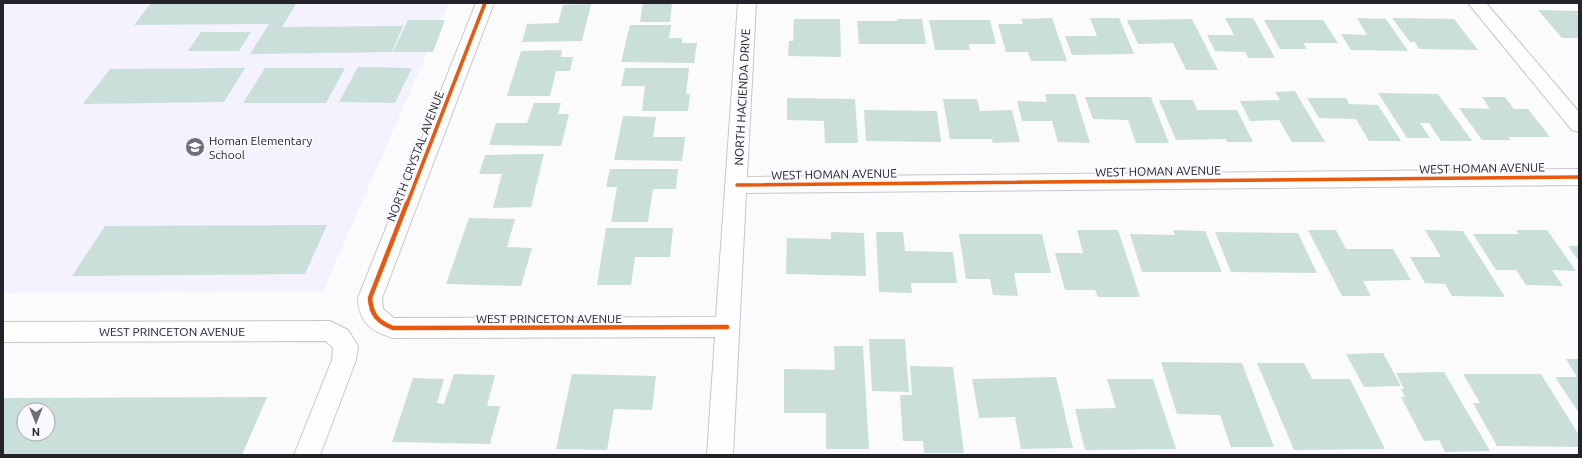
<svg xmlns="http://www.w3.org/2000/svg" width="1582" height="458" viewBox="0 0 1582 458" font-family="Ubuntu,sans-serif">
	<rect width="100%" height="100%" fill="#fbfafd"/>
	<path fill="#f4f2fe" d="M3,3H449L323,291L3,293Z"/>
	<g fill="#cadfd9" fill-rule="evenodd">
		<path d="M151,3H307V4H296L282,27L403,26L392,52L250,54L269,24L134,25Z"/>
		<path d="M643,3H672L670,22H640Z"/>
		<path d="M591,4L582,41L522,42L527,24L558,23L563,5Z"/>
		<path d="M1538,10L1579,11V38H1562Z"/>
		<path d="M1052,18L1067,61H1031L1028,52H1006L998,24H1023L1021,19Z"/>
		<path d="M1090,18H1119L1134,54L1072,55L1065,36H1097Z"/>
		<path d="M1225,18H1253L1275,58H1248L1245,52L1215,51L1207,35H1234Z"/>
		<path d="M1357,18L1386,19L1408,51L1351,50L1341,34L1367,35Z"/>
		<path d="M1392,18L1454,19L1478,50L1419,49L1415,42H1410Z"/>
		<path d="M794,19H840L841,57L788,56L789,41H793Z"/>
		<path d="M897,19H922L926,44H859L857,21H898Z"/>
		<path d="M1192,19L1218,70H1186L1173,43L1138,44L1127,20Z"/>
		<path d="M408,20H445L433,52H393Z"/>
		<path d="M929,20H990L996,44H969L970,50H935Z"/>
		<path d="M1264,20H1323L1338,43H1303L1307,49H1280Z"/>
		<path d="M630,25H671L669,38H682V43H697L694,63L621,62Z"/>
		<path d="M201,32H251L239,51H188Z"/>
		<path d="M562,50L561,57H573L570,71H556L550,96H507L521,51Z"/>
		<path d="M358,67L412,68L395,103L339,102Z"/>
		<path d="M245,68L224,102L83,104L110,69Z"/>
		<path d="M265,68H345L326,103H243Z"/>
		<path d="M625,68H689L686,94H690L688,111H642L645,86H621Z"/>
		<path d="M1295,91L1325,142H1292L1279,120L1250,121L1240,101L1280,100L1275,92Z"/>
		<path d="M1378,93L1438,94L1472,141H1441L1429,123H1420L1430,138H1407Z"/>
		<path d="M1045,94H1075L1090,143L1058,142L1052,121H1022L1017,101L1047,102Z"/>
		<path d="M1085,97H1151L1169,143H1136L1128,120L1093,119Z"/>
		<path d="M1482,97H1505L1514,109H1528L1550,137H1508L1511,140H1482L1459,108L1490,109Z"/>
		<path d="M787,98L855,99L858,143H825L824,121L787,120Z"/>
		<path d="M1307,98H1346L1349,104L1378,105L1401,141H1369L1356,119L1319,118Z"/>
		<path d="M943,99H977L980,111L1012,110L1020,142L993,143L992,139H950Z"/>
		<path d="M1159,100H1193L1197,110H1237L1253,142H1227L1226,139L1176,140Z"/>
		<path d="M534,103H561L558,114H569L561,146L489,145L496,123H527Z"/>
		<path d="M864,110L937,111L941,142L866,141Z"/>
		<path d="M623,116L656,117L653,137H685L682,161L614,160Z"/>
		<path d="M544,154L531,207L493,208L502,174H479L485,155Z"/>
		<path d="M610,169H678L676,189H653L648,222H611L617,187H606Z"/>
		<path d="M469,218L515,219L507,247L532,248L521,286L446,284Z"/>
		<path d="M327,225L305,274L72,276L105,226Z"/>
		<path d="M606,228H673L670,257H635L631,285H597Z"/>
		<path d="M1077,230H1118L1140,297H1098L1095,290H1065L1055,253H1083Z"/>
		<path d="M1173,230L1205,231L1222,272H1142L1130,234L1175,235Z"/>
		<path d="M1308,230H1336L1346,249H1393L1411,280L1363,281L1371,296H1342Z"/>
		<path d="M1425,230L1463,231L1505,297L1452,296L1445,284L1425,283L1410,257H1441Z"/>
		<path d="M1516,230H1547L1576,271L1552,270L1563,286L1526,285L1516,270H1496L1473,234H1519Z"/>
		<path d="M831,232L864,233L866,276L786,274L787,238L831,239Z"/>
		<path d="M876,232H903L905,251L953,252L957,283H911L912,293L879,292Z"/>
		<path d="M1215,232L1298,233L1317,273L1231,272Z"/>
		<path d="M959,234H1042L1051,273H1014L1018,296L993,295L990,279H966Z"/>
		<path d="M1568,246H1579V261Z"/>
		<path d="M869,339H905L909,392L872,391Z"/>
		<path d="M834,346H863L869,449H826V413H784V369L835,370Z"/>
		<path d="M1383,353L1401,386L1364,387L1346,354Z"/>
		<path d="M1566,359H1579V413L1555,377H1577Z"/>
		<path d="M1161,362L1242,363L1274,447H1231L1220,415L1177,414Z"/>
		<path d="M1257,363H1304L1312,379H1350L1385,449L1294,450Z"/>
		<path d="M910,366L953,367L964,453H924L923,441H903L900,395H912Z"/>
		<path d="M1444,372L1490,451L1445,452L1439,440L1424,441L1401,397H1405L1401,389H1404L1396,373Z"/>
		<path d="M454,374L495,375L487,406H500L490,444L392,442L413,378L444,379L437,403L444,404Z"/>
		<path d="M572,374L656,376L652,410L614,409L607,450L556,449Z"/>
		<path d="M1463,374H1541L1579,435V447L1497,446L1473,403H1480Z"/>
		<path d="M1056,377L1073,448L1021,449L1015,417L979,418L972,379Z"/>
		<path d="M1107,379H1153L1176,449L1085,450L1075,409L1116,408Z"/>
		<path d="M267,397L242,455H3V398ZM24,410H48V434H24Z"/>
	</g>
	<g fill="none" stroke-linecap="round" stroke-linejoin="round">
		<defs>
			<g id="minor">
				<path d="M476,3H494L382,298L383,309L394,318L716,317L738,3H756L747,177L1579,169V185L746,193L733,455H707L715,337L393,338C371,331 359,323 358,298Z"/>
				<path d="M1468,3H1486L1579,112V132L1572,130Z"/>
				<path d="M330,321L348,330L358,346L356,360L320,455H294L332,360L333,348L326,341L3,342V322Z"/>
			</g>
		</defs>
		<use href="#minor" stroke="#c8c6cc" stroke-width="2"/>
		<use href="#minor" fill="#fefeff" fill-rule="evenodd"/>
		<defs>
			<g id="cycleway-far1">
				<path d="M737,185L1579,177"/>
				<path d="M407,204L485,3"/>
			</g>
			<path id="cycleway" d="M407,203L370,298C371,315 378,322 393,328L727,327"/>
		</defs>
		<use href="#cycleway-far1" stroke="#faf9fe" stroke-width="5.5"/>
		<use href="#cycleway" stroke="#faf9fe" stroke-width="7"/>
		<use href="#cycleway-far1" stroke="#e8590c" stroke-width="3.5"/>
		<use href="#cycleway" stroke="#e8590c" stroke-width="4.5"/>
	</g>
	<defs>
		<symbol id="school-disc" viewBox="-11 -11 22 22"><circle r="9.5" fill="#6f6e75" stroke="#faf9fe"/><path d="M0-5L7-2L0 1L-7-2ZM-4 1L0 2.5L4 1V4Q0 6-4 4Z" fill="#fff"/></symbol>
	</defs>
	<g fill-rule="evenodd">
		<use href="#school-disc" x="184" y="136" width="22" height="22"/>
	</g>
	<g text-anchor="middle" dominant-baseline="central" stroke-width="3.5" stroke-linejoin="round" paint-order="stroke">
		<g font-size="12" fill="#24232c" stroke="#faf9fe">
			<text transform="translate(742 97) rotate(-87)">NORTH HACIENDA DRIVE</text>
			<text transform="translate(415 156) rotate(-69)">NORTH CRYSTAL AVENUE</text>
			<text transform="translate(1482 168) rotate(-1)">WEST HOMAN AVENUE</text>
			<text transform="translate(1158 171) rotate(-1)">WEST HOMAN AVENUE</text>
			<text transform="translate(834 174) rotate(-1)">WEST HOMAN AVENUE</text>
			<text x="549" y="318">WEST PRINCETON AVENUE</text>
			<text x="172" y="331">WEST PRINCETON AVENUE</text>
		</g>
		<g font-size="12" fill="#24232c" stroke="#faf9fe" text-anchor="start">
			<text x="209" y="140">Homan Elementary<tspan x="209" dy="14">School</tspan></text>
		</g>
	</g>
	<rect width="1582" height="458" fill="none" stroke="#24232c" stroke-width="8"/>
	<g transform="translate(36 422) rotate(180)"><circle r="19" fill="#faf9fe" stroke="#a4a3aa"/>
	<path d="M0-3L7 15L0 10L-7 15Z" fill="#6f6e75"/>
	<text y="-6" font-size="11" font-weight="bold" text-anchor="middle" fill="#24232c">N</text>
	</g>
</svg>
